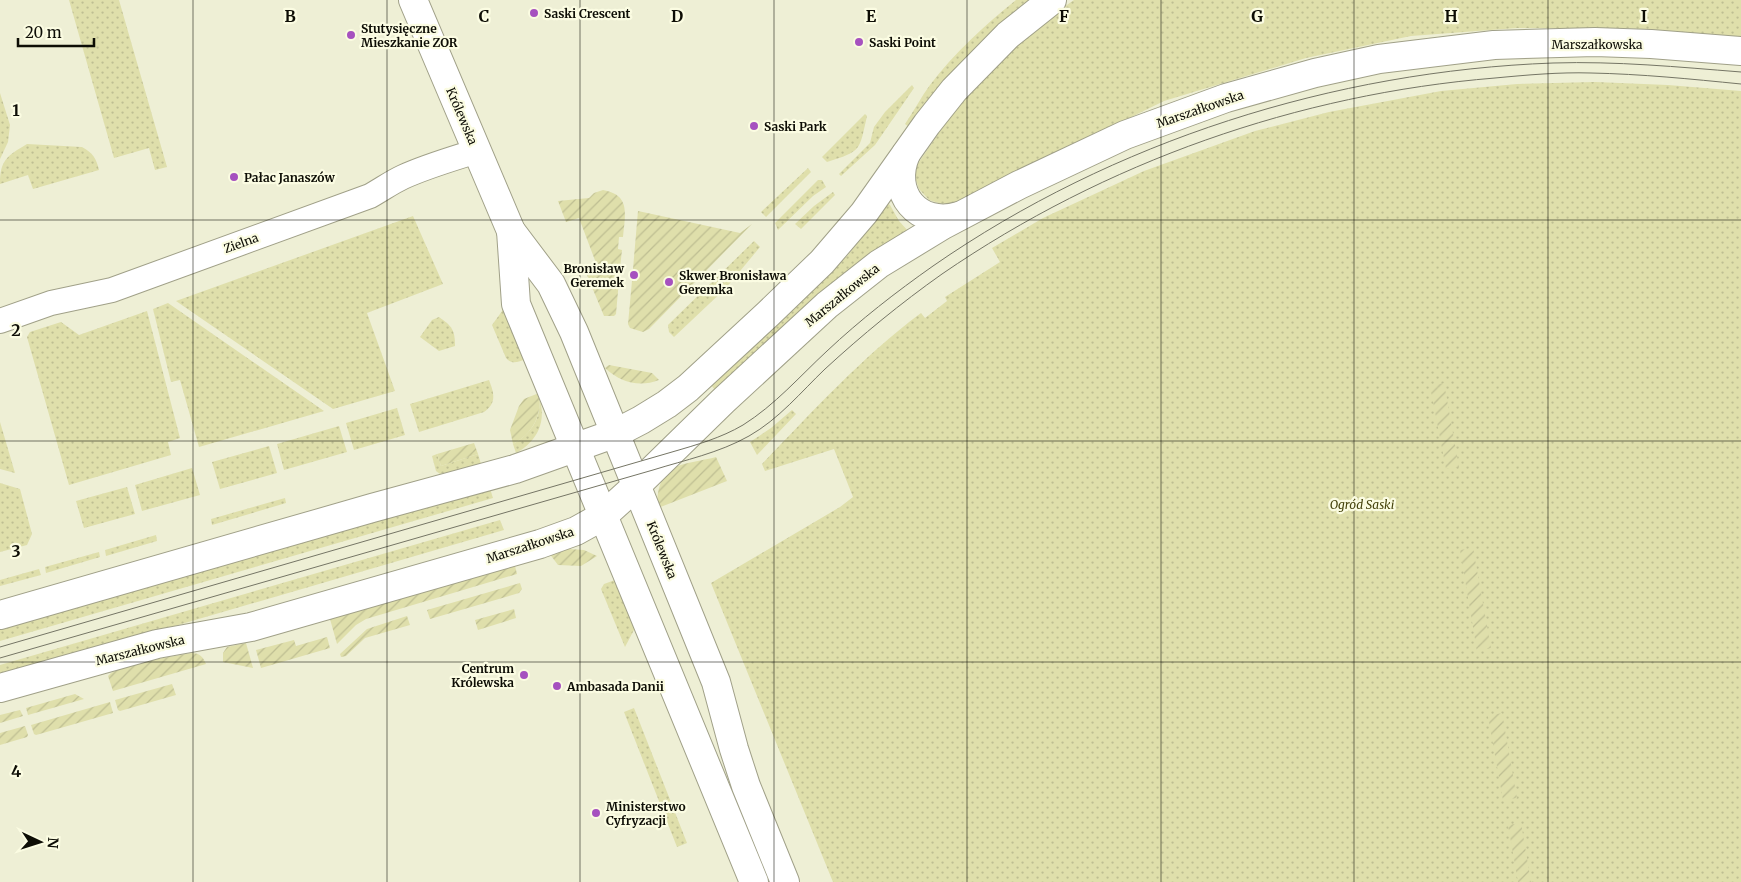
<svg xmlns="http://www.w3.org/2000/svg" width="1741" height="882" viewBox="0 0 1741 882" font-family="Merriweather,serif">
	<defs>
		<pattern id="grass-dots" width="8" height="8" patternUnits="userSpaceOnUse" patternTransform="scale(1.25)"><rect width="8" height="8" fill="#dfdfab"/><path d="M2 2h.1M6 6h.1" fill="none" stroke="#bebe92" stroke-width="1.8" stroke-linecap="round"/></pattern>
		<pattern id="garden-furrows" width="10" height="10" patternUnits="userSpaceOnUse" patternTransform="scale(1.25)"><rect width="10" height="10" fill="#dfdfab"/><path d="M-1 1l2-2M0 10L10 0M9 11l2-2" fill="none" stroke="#bebe92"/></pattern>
	</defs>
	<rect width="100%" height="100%" fill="#eeefd5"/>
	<g fill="url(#grass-dots)">
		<path d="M69,0H119L167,167L155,170L149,148L114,158Z"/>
		<path d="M1016,0H1031L982,42L939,86L909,127L905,124C914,111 921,97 930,85C954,53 985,25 1016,0Z"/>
		<path d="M1074,0H1741V37L1626,28H1517L1411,36L1306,58L1164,101L958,202L942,204L929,200L919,189L915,177L917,165L949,118L992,68L1038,25Z"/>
		<path d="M1595,82L1668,85L1741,91V882H833L711,583L840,507L853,497L834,449L765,471L762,464C813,411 862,357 921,313L925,318L947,301L945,297L1000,262L992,248L1043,218L1144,171L1255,131L1329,112L1441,91L1517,84Z"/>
		<path d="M912,85L914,88L875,145L841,176L839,174L870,143L874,127L885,112Z"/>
		<path d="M0,93L10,125L8,142L0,159Z"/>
		<path d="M865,114L867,116C859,151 862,151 827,162L822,157Z"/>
		<path d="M27,144L82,147C93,153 96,158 99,170L33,189L28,175L0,184C0,160 7,156 27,144Z"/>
		<path d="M808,168L811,172L766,217L761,212Z"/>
		<path d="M818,180H822L826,187L813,196L778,230L775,223Z"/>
		<path d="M833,192L835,195L801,229L795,224L814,206Z"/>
		<path d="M888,204L890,205L899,221L909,232L716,391L710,384L784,318L848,255Z"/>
		<path d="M413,216L443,284L367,313L395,391L333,409L176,301Z"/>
		<path d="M754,241L760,247L726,288L674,337L669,332L668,325Z"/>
		<path d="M168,303L324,411L199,447L180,380L171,382L153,309Z"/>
		<path d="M505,307L526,359C518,362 512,365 506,358L492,325Z"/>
		<path d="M147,311L180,438L168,442L171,455L69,485L27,337L30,332L61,322L79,335Z"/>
		<path d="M439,317C452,326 455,330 455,346L439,351L420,337L432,320Z"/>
		<path d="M489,380C494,393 497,403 484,412L419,432L410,404Z"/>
		<path d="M539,397C547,421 538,441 516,453L513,444C531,434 542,418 539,397Z"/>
		<path d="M397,408L405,435L354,450L346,423Z"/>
		<path d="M792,410L796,414L757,455L750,442L771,428Z"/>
		<path d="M0,422L15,473L0,469Z"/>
		<path d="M339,426L347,452L284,470L277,444Z"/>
		<path d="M269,446L277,473L220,489L212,462Z"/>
		<path d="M437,454L441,466L478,454L481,464L440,474L436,471L432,456Z"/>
		<path d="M192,468L200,495L142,511L135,485Z"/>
		<path d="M0,483L20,489L32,534L27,545L0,552Z"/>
		<path d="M127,487L135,514L84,528L76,501Z"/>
		<path d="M490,489L493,498L0,641V627Z"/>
		<path d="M285,498L286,503L212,525L211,519Z"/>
		<path d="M500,520L504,530L0,677V665Z"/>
		<path d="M156,535L157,541L106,556L105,550Z"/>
		<path d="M99,552L100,557L46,573L45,567Z"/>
		<path d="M39,569L41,575L0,586V580Z"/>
		<path d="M615,580L635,628L625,647L601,589L604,584Z"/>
		<path d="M634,708L687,843L677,847L624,712Z"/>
	</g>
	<g fill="url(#garden-furrows)">
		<path d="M603,190C631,195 625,214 623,237H619L618,249L622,250L620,268H616L615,280H619L616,314L614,316H604L584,268L596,263L579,218L566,222L558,201L589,198L594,193Z"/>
		<path d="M638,211L740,233L752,224L649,329L643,332L630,328L628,324L632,281H637L638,270L633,269Z"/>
		<path d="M609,365L652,373L659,380C639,388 620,382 605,368Z"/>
		<path d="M1444,383L1459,467L1446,469L1430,386Z"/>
		<path d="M539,393C542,416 533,433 513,444L510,430L519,406L524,399Z"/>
		<path d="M474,443L478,454L441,466L437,454Z"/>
		<path d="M716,457L727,481L658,508C656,494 660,475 673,468C683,463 705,460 716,457Z"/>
		<path d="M1473,548L1491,648L1477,651L1460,550Z"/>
		<path d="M569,549L584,550L597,556L581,566L558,565L549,553Z"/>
		<path d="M515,566L517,574L366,619L356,625L337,644L330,619Z"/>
		<path d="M520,583L522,589L519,593L430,619L427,610Z"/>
		<path d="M514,609L516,618L478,630L475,620Z"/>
		<path d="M407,616L410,625L365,638L346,656L341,657L340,654L367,629Z"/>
		<path d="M327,637L330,648L261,668L256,650L294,640L296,646Z"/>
		<path d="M246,643L253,668L223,662V653L227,647Z"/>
		<path d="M192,653C200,653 203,657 206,664L113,691L108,676C117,664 176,656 192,653Z"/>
		<path d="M172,684L176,695L120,711L118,710L115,700Z"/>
		<path d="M75,694L84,699L28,715L26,708Z"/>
		<path d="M110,702L113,713L36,735L34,734L31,725Z"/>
		<path d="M20,710L23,716L0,723V715Z"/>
		<path d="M1502,713L1517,798L1503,800L1488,716Z"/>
		<path d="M25,726L28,735L27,737L0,745V733Z"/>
		<path d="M1521,823L1531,882H1518L1508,825Z"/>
	</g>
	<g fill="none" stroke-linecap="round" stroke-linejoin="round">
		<defs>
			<path id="minor" d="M0,321L51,303L112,290L370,196C381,190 392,182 403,177C427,166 452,159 477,151"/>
			<g id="tertiary">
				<path d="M413,0L511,231L551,284L574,332L716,682L734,749L746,786L785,882"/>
				<path d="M511,231L516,304L754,882"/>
			</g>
			<g id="secondary">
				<path d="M906,154C889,193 918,228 959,216"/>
				<path d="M0,615L372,508L515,469L616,433L641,420L667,404L688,388L768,314L822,262L864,213L927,124L954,90L1008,35L1052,0"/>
				<path d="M0,688L157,644L251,627L540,544L576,531L603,516L636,486L723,401L827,305L879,264L943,225L1019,185L1125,135L1226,98L1315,73L1379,59L1494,45L1595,42L1651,44L1741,51"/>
			</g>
		</defs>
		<use href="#minor" stroke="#a0a088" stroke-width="26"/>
		<use href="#tertiary" stroke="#a0a088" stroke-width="30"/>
		<use href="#secondary" stroke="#a0a088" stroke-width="30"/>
		<use href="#minor" stroke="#fff" stroke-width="24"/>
		<use href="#tertiary" stroke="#fff" stroke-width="28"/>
		<use href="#secondary" stroke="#fff" stroke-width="28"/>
		<g stroke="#757565" stroke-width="1">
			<path d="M0,647L672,452C696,445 721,438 743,425C775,405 800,376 827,351C860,320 896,292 933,266C1113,141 1334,71 1553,63C1616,61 1678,67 1741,72"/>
			<path d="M0,658L653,470C685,460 719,453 749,436C779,419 801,392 825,369C862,335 901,303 942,274C1105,162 1298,94 1495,78C1527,75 1559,72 1591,73C1641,74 1691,79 1741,84"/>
		</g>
	</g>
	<path fill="none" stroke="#0d0d05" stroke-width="1" stroke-opacity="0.55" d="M193,0V882M387,0V882M580,0V882M774,0V882M967,0V882M1161,0V882M1354,0V882M1548,0V882M0,220H1741M0,441H1741M0,662H1741"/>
	<g fill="#a651bf" stroke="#fbfce2" stroke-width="2">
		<circle cx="534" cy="13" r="5"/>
		<circle cx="351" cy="35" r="5"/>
		<circle cx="859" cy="42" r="5"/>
		<circle cx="754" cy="126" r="5"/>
		<circle cx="234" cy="177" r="5"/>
		<circle cx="634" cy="275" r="5"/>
		<circle cx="669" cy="282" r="5"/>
		<circle cx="524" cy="675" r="5"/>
		<circle cx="557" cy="686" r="5"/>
		<circle cx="596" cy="813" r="5"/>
	</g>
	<g text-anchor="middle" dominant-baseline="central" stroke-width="4.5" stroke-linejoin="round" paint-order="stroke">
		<g font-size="12" font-weight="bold" fill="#0d0d05" stroke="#fbfce2" text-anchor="start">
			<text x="544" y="13">Saski Crescent</text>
			<text x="361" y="28">Stutysięczne<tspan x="361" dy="14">Mieszkanie ZOR</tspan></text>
			<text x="869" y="42">Saski Point</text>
			<text x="764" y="126">Saski Park</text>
			<text x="244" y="177">Pałac Janaszów</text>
			<text x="624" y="268" text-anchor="end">Bronisław<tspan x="624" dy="14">Geremek</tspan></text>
			<text x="679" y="275">Skwer Bronisława<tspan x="679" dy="14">Geremka</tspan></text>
			<text x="514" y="668" text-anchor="end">Centrum<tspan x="514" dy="14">Królewska</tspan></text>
			<text x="567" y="686">Ambasada Danii</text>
			<text x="606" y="806">Ministerstwo<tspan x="606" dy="14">Cyfryzacji</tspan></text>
		</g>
		<g font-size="12" fill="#0d0d05" stroke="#fbfce2">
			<text x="1597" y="44">Marszałkowska</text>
			<text transform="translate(1200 109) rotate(-19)">Marszałkowska</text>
			<text transform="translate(462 116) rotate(67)">Królewska</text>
			<text transform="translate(241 243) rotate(-20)">Zielna</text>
			<text transform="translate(842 295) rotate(-39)">Marszałkowska</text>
			<text transform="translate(530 545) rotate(-18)">Marszałkowska</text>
			<text transform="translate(662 550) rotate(68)">Królewska</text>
			<text transform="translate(140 650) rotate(-14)">Marszałkowska</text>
		</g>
		<g font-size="12" font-style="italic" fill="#47450e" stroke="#fbfce2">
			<text x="1362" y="504">Ogród Saski</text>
		</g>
	</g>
	<g font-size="16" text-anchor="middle" font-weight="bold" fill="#0d0d05" stroke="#fbfce2" stroke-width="4.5" stroke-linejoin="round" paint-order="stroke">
		<text x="290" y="22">B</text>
		<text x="484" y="22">C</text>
		<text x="677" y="22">D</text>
		<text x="871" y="22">E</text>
		<text x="1064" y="22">F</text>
		<text x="1257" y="22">G</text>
		<text x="1451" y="22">H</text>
		<text x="1644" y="22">I</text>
		<text x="16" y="116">1</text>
		<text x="16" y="336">2</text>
		<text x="16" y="557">3</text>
		<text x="16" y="777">4</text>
	</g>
	<g transform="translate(40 842) rotate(94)" stroke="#fbfce2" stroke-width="4" paint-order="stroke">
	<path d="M0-4L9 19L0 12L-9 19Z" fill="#0d0d05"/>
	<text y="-8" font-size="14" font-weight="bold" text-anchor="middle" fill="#0d0d05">N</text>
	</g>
	<path d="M18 38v8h76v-8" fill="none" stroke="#0d0d05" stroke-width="2.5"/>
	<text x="25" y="38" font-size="15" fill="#0d0d05" stroke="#fbfce2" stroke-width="4" paint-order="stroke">20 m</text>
</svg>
